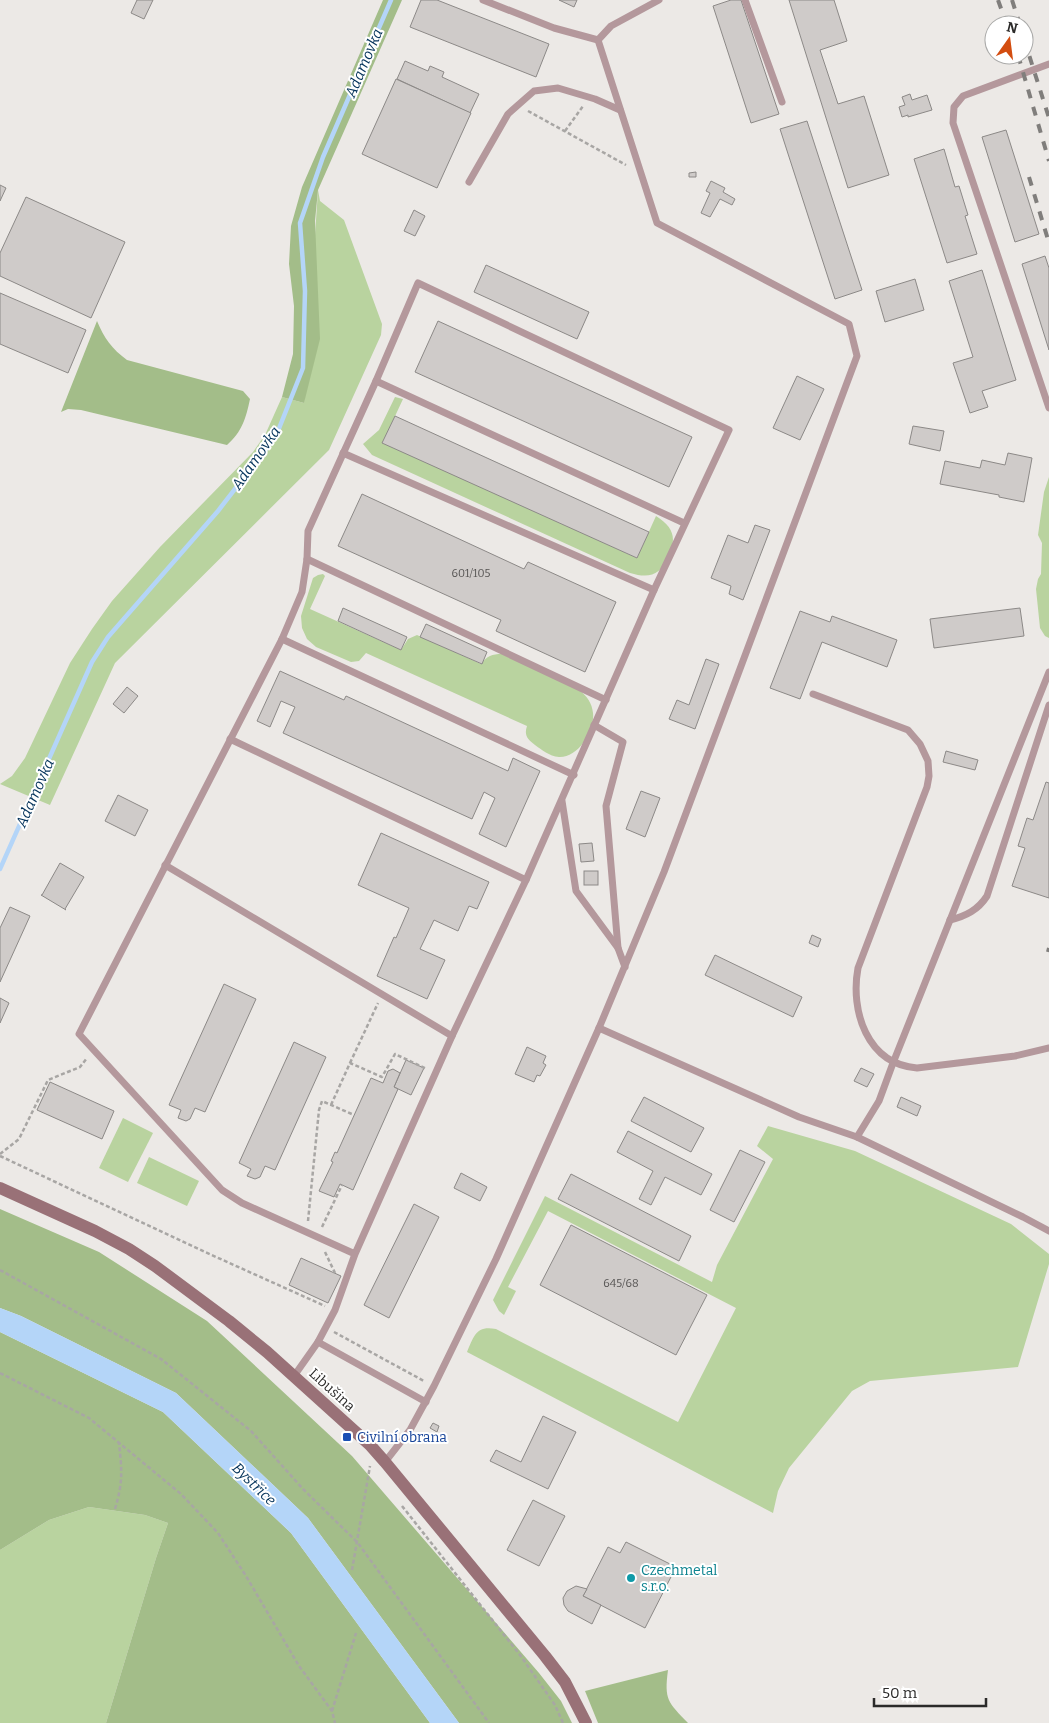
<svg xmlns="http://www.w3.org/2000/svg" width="1049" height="1723" viewBox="0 0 1049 1723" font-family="Bitter,serif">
	<rect width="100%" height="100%" fill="#ece9e6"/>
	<g fill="#b9d39f">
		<path d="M318,190L320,201L344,220L382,324L381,335L329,450L115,663L50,805L0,784L12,776L25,758L70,663L92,629L112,601L160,547L253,452L265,435L282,397L304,403Z"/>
		<path d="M395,397L403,399L383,442L637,558L656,516C673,527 677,537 669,556C660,575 650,579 630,573L372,455L363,444L379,430Z"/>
		<path d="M1049,477V638L1045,636L1040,628L1036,589L1038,579L1041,574L1042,543L1038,535L1044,492Z"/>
		<path d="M323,574L325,576L310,609L401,650L408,639L417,635L481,664C487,656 492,654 502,654L579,690C587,696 592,703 593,713C595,731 578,758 559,757C549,756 542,750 535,745C527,739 524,735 527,726L366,653L359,661L351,662L316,647L307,639L302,628L301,616L313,578L318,575Z"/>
		<path d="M123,1118L153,1133L128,1182L99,1168Z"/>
		<path d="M768,1126L855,1151L1011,1224L1049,1254V1264L1018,1367L870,1381L852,1391L789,1468L778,1491L773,1513L467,1352C474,1336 476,1325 496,1329L678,1422L736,1308L548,1211L508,1287L516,1291L504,1315L499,1311L493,1300L545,1196L712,1282L717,1265L773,1159L757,1146Z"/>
		<path d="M149,1157L199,1181L187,1206L137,1183Z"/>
		<path d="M89,1507L145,1515L168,1523L156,1558L106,1723H0V1550L49,1520Z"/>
	</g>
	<g fill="#a3bd89">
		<path d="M383,0H402L318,190L315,221L320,339L304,403L282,397L293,354L294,306L289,264L291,226L302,187Z"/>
		<path d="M97,321C104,338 112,349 127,360L243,391L250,399C246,418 242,432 227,445L81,410L68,409L61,412Z"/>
		<path d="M0,1209L99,1252L207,1321L352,1456L539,1673L561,1701L572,1723H459L308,1518L176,1393L21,1316L0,1308Z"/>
		<path d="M0,1332L163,1412L291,1533L430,1723H106L156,1558L168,1523L145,1515L89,1507L49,1520L0,1550Z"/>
		<path d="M668,1670C664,1700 668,1702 688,1723H598L585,1691Z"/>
	</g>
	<path fill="#b4d5f8" d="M0,1308L21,1316L176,1393L308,1518L459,1723H430L291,1533L163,1412L0,1332Z"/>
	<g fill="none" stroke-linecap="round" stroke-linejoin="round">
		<path stroke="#b4d5f8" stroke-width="4.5" d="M0,869L92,662L108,637L218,511L276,436L303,368L305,291L300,223L323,157L391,0"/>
	</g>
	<g fill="#cfcbc9" stroke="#8c8987">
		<path d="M137,0H153L144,19L131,13Z"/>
		<path d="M421,0H437L549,44L536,77L410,27Z"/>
		<path d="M559,0H577L574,7Z"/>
		<path d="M731,0H741L779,114L751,123L713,6Z"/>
		<path d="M789,0H834L847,41L820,50L838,104L864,96L889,175L848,188Z"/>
		<path d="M405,61L428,71L430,66L444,72L442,77L479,94L470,113L397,79Z"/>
		<path d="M396,79L471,113L437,188L362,154Z"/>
		<path d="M910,94L912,100L927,95L932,110L908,117V115L902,117L899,107L905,105L902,97Z"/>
		<path d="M807,121L862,290L835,299L780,129Z"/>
		<path d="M1006,130L1039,234L1015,242L982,137Z"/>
		<path d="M944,149L955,187L959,186L968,215L965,216L977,254L947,263L914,159Z"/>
		<path d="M696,172V177H689V173Z"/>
		<path d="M711,181L725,188L723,192L735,199L732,205L720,199L710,217L701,213L710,193L706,191Z"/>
		<path d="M0,185L6,188L0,201Z"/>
		<path d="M26,197L125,242L91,318L0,276V253Z"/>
		<path d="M414,210L425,216L415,236L404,231Z"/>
		<path d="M1045,256L1049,268V350L1022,264Z"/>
		<path d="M486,265L589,312L577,339L474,292Z"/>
		<path d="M982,270L1016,380L982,391L988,407L970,413L953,363L973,357L949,281Z"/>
		<path d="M915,279L924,310L885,322L876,291Z"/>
		<path d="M0,293L86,330L68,373L0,344Z"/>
		<path d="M438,321L692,437L669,487L415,372Z"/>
		<path d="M797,376L824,389L800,440L773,428Z"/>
		<path d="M395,416L649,532L637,558L382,443Z"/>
		<path d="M913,426L944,431L940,451L909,444Z"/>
		<path d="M1008,453L1032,458L1024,502L999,497V495L940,484L945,461L980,468L982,460L1005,465Z"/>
		<path d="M362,494L524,569L528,562L616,602L585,672L496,631L501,620L338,546Z"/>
		<path d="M755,525L770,530L743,600L729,594L731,586L711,578L728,535L748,543Z"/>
		<path d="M343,608L407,637L401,650L338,621Z"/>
		<path d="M1020,608L1024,636L934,648L930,619Z"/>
		<path d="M800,611L830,622L832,616L897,640L887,667L822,642L800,699L770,688Z"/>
		<path d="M426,624L487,652L482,664L420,637Z"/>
		<path d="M706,659L719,664L695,729L669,719L677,700L689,705Z"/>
		<path d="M280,671L344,700L346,696L508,771L513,758L540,771L506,847L479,834L495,798L484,792L472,819L283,733L295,707L281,701L270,727L257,721Z"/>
		<path d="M127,687L138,696L124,713L113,704Z"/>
		<path d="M946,751L978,760L975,770L943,762Z"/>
		<path d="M1046,782L1049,783V898L1012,886L1025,848L1018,846L1027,818L1033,820Z"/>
		<path d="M641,791L660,798L645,837L626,829Z"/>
		<path d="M118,795L148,810L135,836L105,821Z"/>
		<path d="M381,833L489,882L477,909L469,906L458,931L434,920L420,949L445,960L427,999L377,976L394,937L396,938L409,908L358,885Z"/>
		<path d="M592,843L594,861L581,862L579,844Z"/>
		<path d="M60,863L84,877L65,909L66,910L41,895H42Z"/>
		<rect x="584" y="871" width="14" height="14"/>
		<path d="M10,907L30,916L0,982V928Z"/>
		<path d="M812,935L821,939L818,947L809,943Z"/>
		<path d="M715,955L802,997L793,1017L705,975Z"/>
		<path d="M224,984L256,999L205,1112L195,1108L190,1119L186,1121L178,1118L181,1110L169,1105Z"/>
		<path d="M0,998L9,1003L0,1023Z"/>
		<path d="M294,1042L326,1057L275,1170L265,1166L260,1177L255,1179L247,1176L251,1169L239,1163Z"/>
		<path d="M527,1047L546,1056L543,1063L546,1065L540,1076L537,1075L534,1082L515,1074Z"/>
		<path d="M406,1060L424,1068L411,1095L394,1087Z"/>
		<path d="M861,1068L874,1074L867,1087L854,1081Z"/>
		<path d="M393,1069L400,1073L394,1087L398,1089L353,1190L340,1184L334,1197L319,1191L333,1162L331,1161L335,1152L337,1153L371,1078L383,1083L388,1071Z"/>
		<path d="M50,1082L114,1111L102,1139L37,1110Z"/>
		<path d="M644,1097L704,1128L691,1152L631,1121Z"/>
		<path d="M901,1097L921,1106L917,1116L897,1107Z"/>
		<path d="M628,1131L712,1174L701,1195L665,1177L651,1205L639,1199L653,1171L617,1152Z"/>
		<path d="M740,1150L765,1162L734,1222L710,1210Z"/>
		<path d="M461,1173L487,1187L480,1201L454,1188Z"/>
		<path d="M571,1174L691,1236L679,1261L558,1199Z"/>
		<path d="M414,1204L439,1217L389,1318L364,1305Z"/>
		<path d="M571,1225L707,1295L676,1355L540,1285Z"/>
		<path d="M301,1258L341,1276L328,1303L289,1285Z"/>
		<path d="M543,1416L576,1432L548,1489L490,1461L496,1450L521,1462Z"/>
		<path d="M433,1423L439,1426L437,1432L430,1428Z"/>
		<path d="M533,1500L565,1516L539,1566L507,1550Z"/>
		<path d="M626,1542L676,1567L645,1628L583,1596L608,1547L620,1553Z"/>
		<path d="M576,1586L587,1589L583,1596L601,1605L592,1624L568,1611L564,1605L563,1598L567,1591Z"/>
	</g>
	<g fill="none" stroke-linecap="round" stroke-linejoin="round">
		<g stroke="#a8a6a4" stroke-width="2.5" stroke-dasharray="4 2.5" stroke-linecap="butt">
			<path d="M528,111L626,165"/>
			<path d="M565,131L583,106"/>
			<path d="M350,1063L378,1003"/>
			<path d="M331,1105L350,1063L382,1077L395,1054L427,1069"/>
			<path d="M0,1154L19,1139L48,1080L80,1067L87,1058"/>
			<path d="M0,1156L205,1252L325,1306"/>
			<path d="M308,1221L319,1110L322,1101L354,1115"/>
			<path d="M322,1227L342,1185"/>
			<path d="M325,1252L335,1273"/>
			<path d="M0,1270L161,1359L251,1431L303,1489L358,1543L489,1723"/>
			<path d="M334,1332L424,1381"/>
			<path d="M0,1373L89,1418L181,1494L218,1533L246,1576L299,1666L332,1711L335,1723"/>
			<path d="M402,1506L520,1655L555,1705L563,1723"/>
			<path d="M115,1509C123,1482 122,1471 119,1443"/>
			<path d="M352,1570L370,1466"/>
			<path d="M332,1711L356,1633"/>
		</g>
		<g stroke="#b4989c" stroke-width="7">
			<path d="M483,0L554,28L598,40"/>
			<path d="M745,0L782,102"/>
			<path d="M598,40L611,26L659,0"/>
			<path d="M1049,64L963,96L954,107L953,123L1049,408"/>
			<path d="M469,182L508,114L534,91L558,88L595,99L620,110"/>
			<path d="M376,381L684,523"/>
			<path d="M343,453L654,590"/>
			<path d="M307,559L606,700"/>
			<path d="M282,639L574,775"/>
			<path d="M813,694L908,730L920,744L928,761L929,776L927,787L858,968C850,1011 867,1064 917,1068L1015,1056L1049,1048"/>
			<path d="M594,725L623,742L606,806L618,948L625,967"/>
			<path d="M230,739L526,880"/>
			<path d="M562,801L576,891L618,948"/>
			<path d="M165,865L452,1036"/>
			<path d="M950,920C966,916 978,910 987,896L1049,705"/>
			<path d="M599,1028L799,1117L857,1137L1023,1217L1049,1231"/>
			<path d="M857,1137L879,1101L893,1063L1049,672"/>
			<path d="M318,1342L426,1402"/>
			<path d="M294,1376L318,1342L335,1310L355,1254L452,1036L526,880L654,590L729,430L418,283L376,381L308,531L307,559L302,592L282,639L79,1034L222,1190L242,1203L355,1254"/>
			<path d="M385,1462L410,1430L434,1386L496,1259L599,1028L664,872L857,356L849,324L657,223L598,40"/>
		</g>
		<path stroke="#997177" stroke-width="12" d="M0,1188L95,1231L129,1249L155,1266L229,1321L267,1352L370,1445L385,1462L545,1656L565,1682L586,1723"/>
		<g stroke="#807e7c" stroke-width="4" stroke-dasharray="9 9" stroke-linecap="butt">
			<path d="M998,0L1007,25"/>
			<path d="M1012,0L1020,25"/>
			<path d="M1024,39L1049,118"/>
			<path d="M1018,55L1049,161"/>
			<path d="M1029,177L1049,243"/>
			<path d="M1048,952L1049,948"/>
		</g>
	</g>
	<rect fill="#1a4fb4" stroke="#fff" stroke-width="2" x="342" y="1432" width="10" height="10" rx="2.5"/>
	<circle fill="#0f9aa8" stroke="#fff" stroke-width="2" cx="631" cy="1578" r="5"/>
	<g text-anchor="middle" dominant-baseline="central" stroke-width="4" stroke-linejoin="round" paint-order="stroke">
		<g font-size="11" fill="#545251">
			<text x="471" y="573">601/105</text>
			<text x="621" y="1283">645/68</text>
		</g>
		<g font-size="14" fill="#2b2a29" stroke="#fff">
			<text transform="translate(332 1390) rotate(42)">Libušina</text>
		</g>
		<g font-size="14" fill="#164399" stroke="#fff" text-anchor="start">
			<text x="357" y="1437">Civilní obrana</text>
		</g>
		<g font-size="14" fill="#0d838f" stroke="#fff" text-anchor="start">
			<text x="641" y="1570">Czechmetal<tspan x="641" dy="16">s.r.o.</tspan></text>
		</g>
		<g font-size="15" font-style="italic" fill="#03325a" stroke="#fff">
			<text transform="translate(364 63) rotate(-67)">Adamovka</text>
			<text transform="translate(256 458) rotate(-55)">Adamovka</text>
			<text transform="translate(35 793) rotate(-66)">Adamovka</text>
			<text transform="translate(254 1484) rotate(44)">Bystřice</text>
		</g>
	</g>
	<g transform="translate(1009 40) rotate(14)"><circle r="24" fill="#ffffff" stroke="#aaaaa9"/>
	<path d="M0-4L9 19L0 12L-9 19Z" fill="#d34d10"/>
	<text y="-8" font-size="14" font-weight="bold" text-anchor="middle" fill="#2b2a29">N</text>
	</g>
	<path d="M874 1698v8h112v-8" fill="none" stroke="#2b2a29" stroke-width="2.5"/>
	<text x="882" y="1698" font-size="15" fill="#2b2a29" stroke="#ffffff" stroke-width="4" paint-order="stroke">50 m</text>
</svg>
